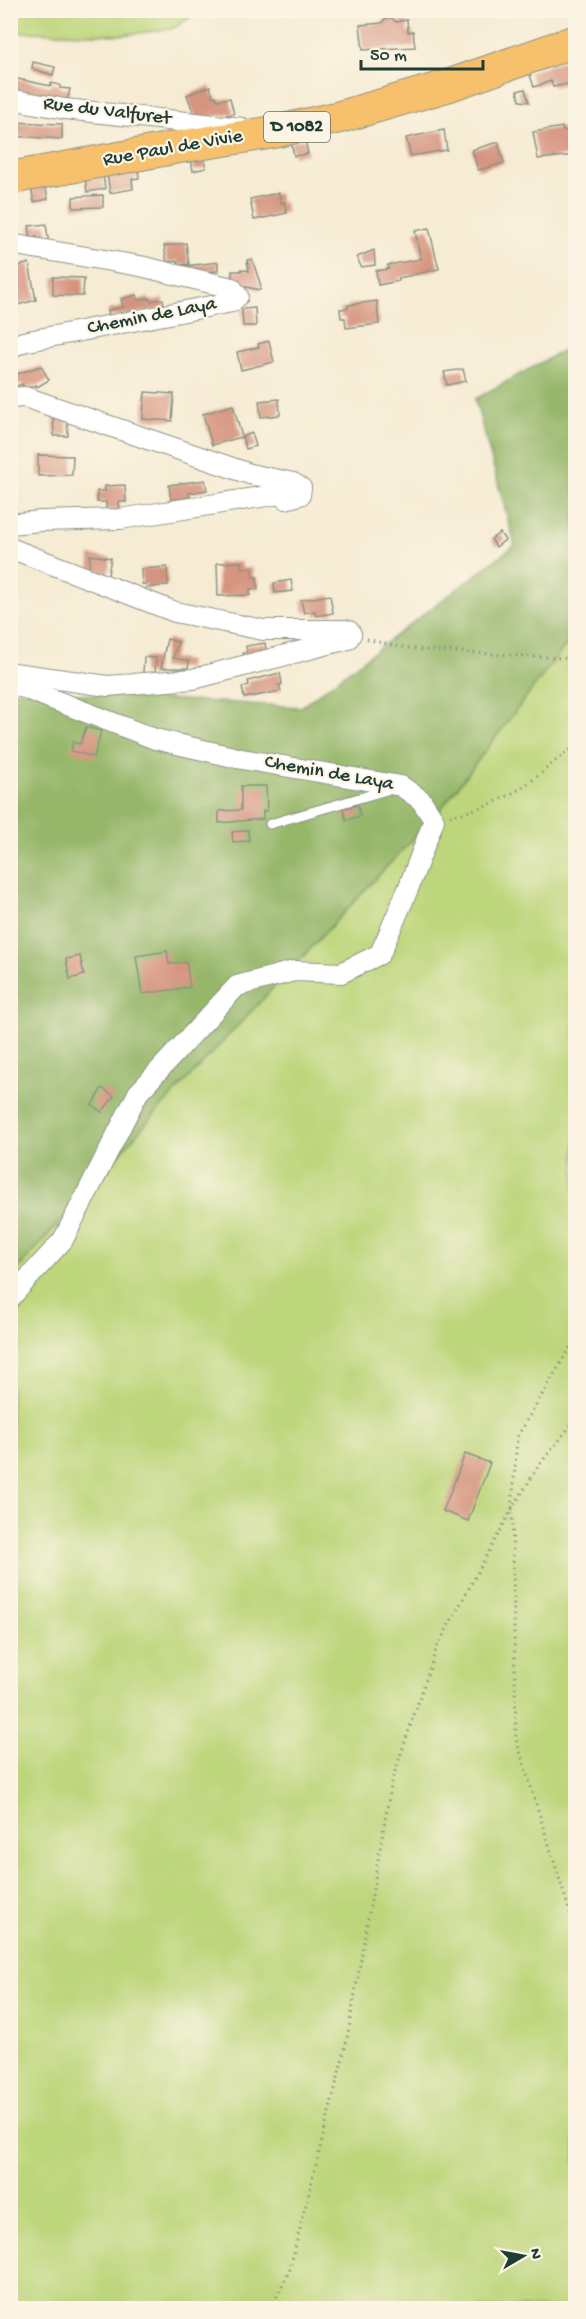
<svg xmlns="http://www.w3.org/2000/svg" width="586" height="2319" viewBox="0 0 586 2319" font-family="'Gochi Hand',sans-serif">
	<rect width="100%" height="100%" fill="#fcf5e5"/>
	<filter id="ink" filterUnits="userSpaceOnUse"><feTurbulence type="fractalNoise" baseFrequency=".0167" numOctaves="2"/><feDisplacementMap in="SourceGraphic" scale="12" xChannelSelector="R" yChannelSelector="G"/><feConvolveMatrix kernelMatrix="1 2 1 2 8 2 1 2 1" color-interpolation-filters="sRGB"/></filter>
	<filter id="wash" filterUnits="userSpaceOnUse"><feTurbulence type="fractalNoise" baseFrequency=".008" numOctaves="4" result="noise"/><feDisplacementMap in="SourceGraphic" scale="24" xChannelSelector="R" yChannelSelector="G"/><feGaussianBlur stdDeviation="1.35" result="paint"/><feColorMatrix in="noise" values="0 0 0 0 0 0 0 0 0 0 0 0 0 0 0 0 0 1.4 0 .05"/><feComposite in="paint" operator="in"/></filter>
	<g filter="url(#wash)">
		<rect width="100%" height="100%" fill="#f6ebd3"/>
		<g fill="#bdd67b" stroke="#6e8a58" stroke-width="1.5">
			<path d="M10,11L11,10L200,11L172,29L121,35L26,32L11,34Z"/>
			<path d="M575,633V2308H11V1277L150,1119L440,810Z"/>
		</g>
		<path fill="#96b76b" stroke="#5a7a50" stroke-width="1.5" d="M575,344V633L440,810L150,1119L11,1277V690L301,707L515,545L475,399Z"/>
		<g id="blocks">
			<g fill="#d5947f">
				<path d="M392,18L396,22L407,20L408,32L413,31L415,47L363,50L360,25L382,23L385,19Z"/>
				<path d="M576,56V82L553,87L551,81L534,87L529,72Z"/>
				<path d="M33,62L55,67L53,75L32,69Z"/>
				<path d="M13,78L51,86V83L60,85V88L70,89L67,102L10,92Z"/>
				<path d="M210,86L213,97L216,96L217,100L230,98L234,114L196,119L187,95Z"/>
				<path d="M525,89L529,102L520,101L517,91Z"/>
				<path d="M10,122L62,124V139L10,136Z"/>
				<path d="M562,127L563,131L576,129V155L538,159L533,132Z"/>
				<path d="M444,130L447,150L411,156L406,138Z"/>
				<path d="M305,139L308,154L294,156L291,142Z"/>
				<path d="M498,142L504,163L478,170L472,150Z"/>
				<path d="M204,157L206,168L193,171L191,159Z"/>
				<path d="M138,169L139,178L132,179L133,189L110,193L107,174Z"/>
				<path d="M103,174L105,189L87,192L85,178Z"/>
				<path d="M45,184L48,199L34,202L31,187Z"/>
				<path d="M279,193L281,203L284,202L287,213L254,220L250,199Z"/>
				<path d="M103,195V207L73,208V197Z"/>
				<path d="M46,224L49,245L38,244L37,237L31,238L29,226Z"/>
				<path d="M429,228L439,269L399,278V281L378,285L376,271L389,269L388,265L421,259L415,231Z"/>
				<path d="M186,243L189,264L179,265L178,261L167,262L164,246Z"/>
				<path d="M374,250L375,265L361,267L357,257Z"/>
				<path d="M252,259L261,286L260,290L237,285L239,280L232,279V271H241V269L249,271L247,260Z"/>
				<path d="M218,262V271L187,273L186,266Z"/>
				<path d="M29,263L36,300L17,305L10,269Z"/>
				<path d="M53,277L84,278L83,296L53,295Z"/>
				<path d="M137,295L138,300L149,298L150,301L163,299L165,309L109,317L108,310L123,307L121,299Z"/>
				<path d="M377,301L379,324L346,328L345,318H341L340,309L348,308V305Z"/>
				<path d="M255,308L256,326H243L242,309Z"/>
				<path d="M269,341L274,362L241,370L237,352L259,347L258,344Z"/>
				<path d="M41,366L49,380L37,387L36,385L25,389L22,384L12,388L10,380L15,378L14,375Z"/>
				<path d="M463,369L466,381L447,385L444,372Z"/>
				<path d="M145,392L174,394L172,421L143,419Z"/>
				<path d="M279,399L280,415L261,417L259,401Z"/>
				<path d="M233,405L242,437L212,445L203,414Z"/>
				<path d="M53,416H67L68,436H54Z"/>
				<path d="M252,433L256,446L246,449L242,437Z"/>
				<path d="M38,455L73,456L72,475L38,476Z"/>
				<path d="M205,480L207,490L189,493L190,497L171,500L169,485Z"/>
				<path d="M125,485L126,502H119L120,509L106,510V502H97V491H105V486Z"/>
				<path d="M500,533L505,540L496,547L491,539Z"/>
				<path d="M90,555L111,558L107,580L89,573Z"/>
				<path d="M241,562L242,568H252L253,577H257L258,589H250V595L218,596L217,563Z"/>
				<path d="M167,567L168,585L146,588V584H142L141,569Z"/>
				<path d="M291,580L293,591L275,593L274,583Z"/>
				<path d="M330,595L333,613L316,616L315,611L304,613L301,600Z"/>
				<path d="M167,639L178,642L173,658L189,661L188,668H161Z"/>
				<path d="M265,643L267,655L244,659L243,653L247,652L246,646Z"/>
				<path d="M144,657L156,658L155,674L143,673Z"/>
				<path d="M280,673L282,684L279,685L281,691L244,698L242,687L249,685L248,681Z"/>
				<path d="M86,727L101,731L94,757L71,751L73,742L80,744Z"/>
				<path d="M241,786H266L267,811H263V819L219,823V811L241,810Z"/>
				<path d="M358,805L360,816L346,820L343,808Z"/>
				<path d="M248,830L249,841L233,842L232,832Z"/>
				<path d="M167,951L169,964L186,962L190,987L142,994L136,956Z"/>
				<path d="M80,956L84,975L70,979L66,959Z"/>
				<path d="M102,1088L114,1096L102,1112L92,1105Z"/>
				<path d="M465,1454L490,1463L468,1521L443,1511Z"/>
			</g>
		</g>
	</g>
	<g filter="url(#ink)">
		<use href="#blocks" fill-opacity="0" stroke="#8a9484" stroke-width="1.5"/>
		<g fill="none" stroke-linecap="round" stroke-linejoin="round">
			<defs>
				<path id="service" d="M270,824L390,789"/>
				<g id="minor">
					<path d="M10,99L65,109L242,128"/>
					<path d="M10,244L140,266L232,288L238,296L232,302L23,342L10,348"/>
					<path d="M10,398L25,397L250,474L293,483L301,488L300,495L286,499L280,494L120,519L41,521L10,524"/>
					<path d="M10,548L175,612L263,630H345L349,631L351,634L348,639L344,640L193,679L108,686L14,673L10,676"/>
					<path d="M10,679L13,684L155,739L242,759L401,786L421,800L434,820L408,889L380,954L341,973L294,971L237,986L138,1093L63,1240L10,1298"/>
				</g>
				<path id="primary" d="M10,178L179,147L274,132L340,117L447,86L576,41"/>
			</defs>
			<use href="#service" stroke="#8a9484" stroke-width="11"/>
			<use href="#minor" stroke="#8a9484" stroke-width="22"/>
			<use href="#primary" stroke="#8a9484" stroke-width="34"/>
			<g stroke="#8a9484" stroke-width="3" stroke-dasharray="1.5 4.5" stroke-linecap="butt">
				<path d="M79,10L84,12L135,10"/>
				<path d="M367,639L394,646L424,650L576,659"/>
				<path d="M450,816C481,809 510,798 535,778C548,768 560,755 576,747"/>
				<path d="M576,1337L517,1437L512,1509L516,1739L576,1932"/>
				<path d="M271,2308L289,2272L346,2045L392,1780L437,1647L512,1509L539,1465L576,1419"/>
			</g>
			<use href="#service" stroke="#fff" stroke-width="9"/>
			<use href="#minor" stroke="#fff" stroke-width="20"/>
			<use href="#primary" stroke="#f7c06c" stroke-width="32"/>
		</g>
	</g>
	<g text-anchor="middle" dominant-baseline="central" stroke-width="4.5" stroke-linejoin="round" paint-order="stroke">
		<rect fill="#fcf5e5" stroke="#617469" stroke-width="1.5" x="264" y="112" width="66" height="30" rx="4.5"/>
		<g font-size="18" font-weight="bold" fill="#1f3d34">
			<text x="297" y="127">D 1082</text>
		</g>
		<g font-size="20" fill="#1f3d34" stroke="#fcf5e5">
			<text transform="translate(107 112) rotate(7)">Rue du Valfuret</text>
			<text transform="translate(173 149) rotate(-10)">Rue Paul de Vivie</text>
			<text transform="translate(152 317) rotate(-11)">Chemin de Laya</text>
			<text transform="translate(329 774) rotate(10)">Chemin de Laya</text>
		</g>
	</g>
	<rect width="586" height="2319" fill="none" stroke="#fcf5e5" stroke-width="36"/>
	<g transform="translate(523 2256) rotate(80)" stroke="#fcf5e5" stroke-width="4.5" paint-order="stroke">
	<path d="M0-4.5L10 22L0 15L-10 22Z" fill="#1f3d34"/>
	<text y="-9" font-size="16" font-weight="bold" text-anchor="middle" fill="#1f3d34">N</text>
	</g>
	<path d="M361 60v9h122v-9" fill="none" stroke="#1f3d34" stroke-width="3"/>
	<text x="370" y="60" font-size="18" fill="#1f3d34" stroke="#fcf5e5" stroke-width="4.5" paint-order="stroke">50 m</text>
</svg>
